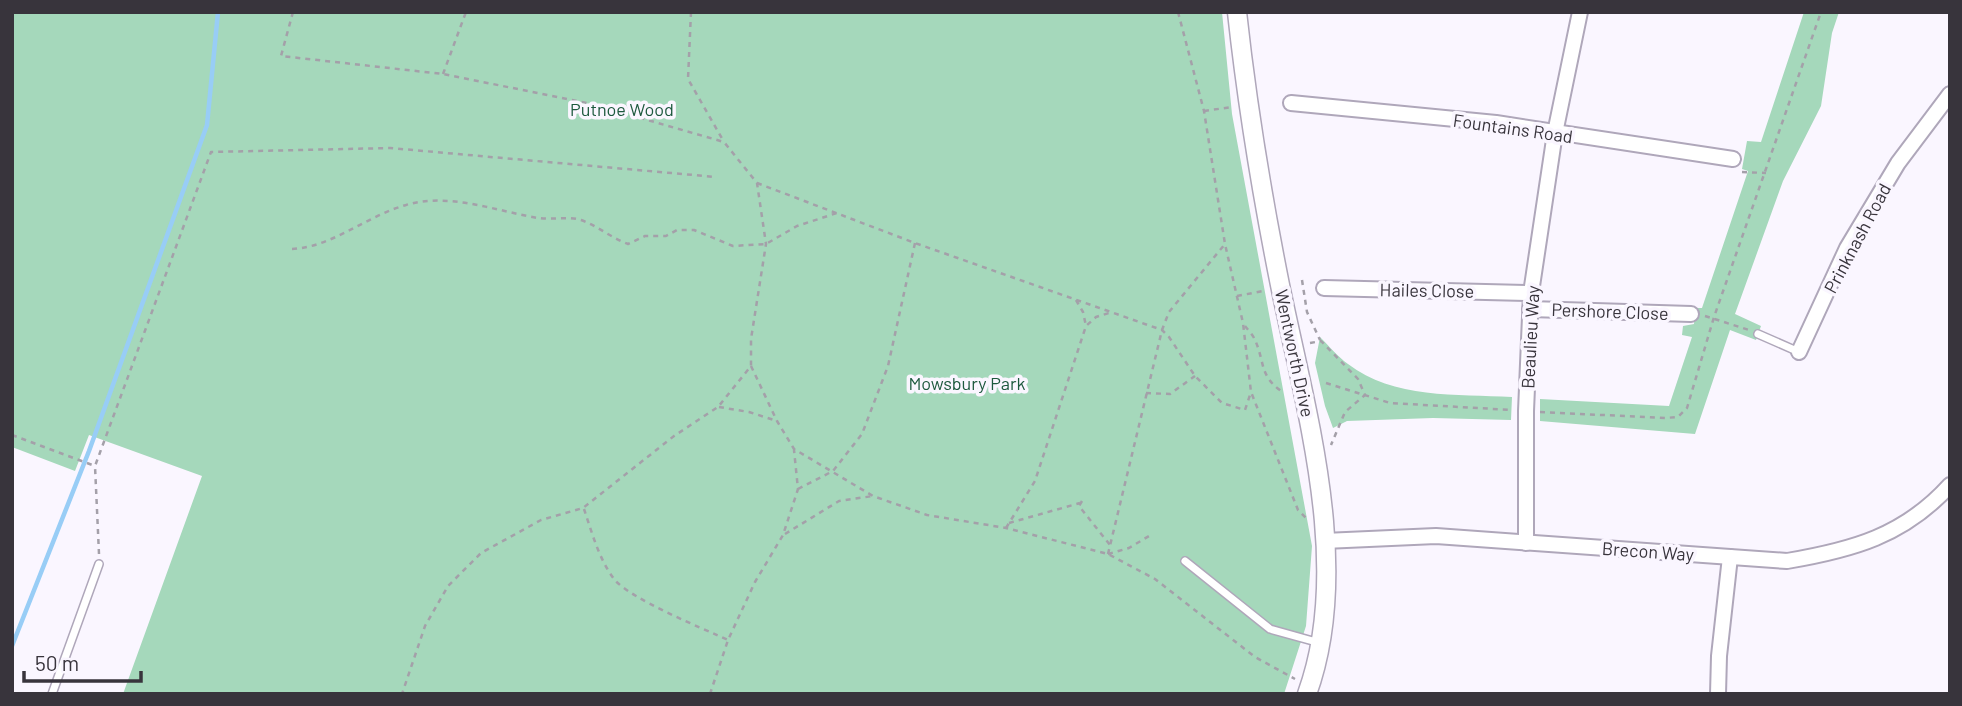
<svg xmlns="http://www.w3.org/2000/svg" width="1962" height="706" viewBox="0 0 1962 706" font-family="Barlow,sans-serif">
	<rect width="100%" height="100%" fill="#faf6ff"/>
	<g fill="#a5d8bb">
		<path d="M12,12H1222L1232,114L1312,546L1306,626L1284,694H123L202,476L89,435L75,471L12,447Z"/>
		<path d="M1804,12H1839L1832,33L1821,106L1783,181L1735,314L1761,326L1756,340L1730,330L1695,434L1540,421V399L1669,406L1692,337L1682,335L1683,326L1694,324L1695,308H1702L1748,171L1742,169L1747,141L1761,142Z"/>
		<path d="M1320,337C1329,346 1338,357 1348,364C1393,399 1457,394 1512,397L1511,420L1433,418L1347,421L1333,428L1325,406L1315,363Z"/>
	</g>
	<g fill="none" stroke-linecap="round" stroke-linejoin="round">
		<path stroke="#98cdf6" stroke-width="4.5" d="M12,646L89,451L207,125L218,12"/>
		<defs>
			<g id="service">
				<path d="M1758,334L1799,352"/>
				<path d="M1185,561L1270,629L1320,643"/>
				<path d="M52,694L99,564"/>
			</g>
			<g id="minor">
				<path d="M1291,103L1496,123L1733,159"/>
				<path d="M1324,288L1531,293"/>
				<path d="M1530,309L1691,314"/>
				<path d="M1799,352L1847,248L1898,163L1950,94"/>
				<path d="M1324,541L1436,536L1787,561C1852,550 1904,536 1950,485"/>
				<path d="M1526,543V411L1531,293L1555,133L1580,12"/>
				<path d="M1718,694L1719,656L1730,557"/>
			</g>
			<path id="tertiary" d="M1237,12C1247,104 1262,195 1280,285C1306,412 1353,568 1307,694"/>
		</defs>
		<use href="#service" stroke="#afa7ba" stroke-width="10"/>
		<use href="#minor" stroke="#afa7ba" stroke-width="18"/>
		<use href="#tertiary" stroke="#afa7ba" stroke-width="21"/>
		<g stroke="#a4a0a9" stroke-width="2.5" stroke-dasharray="5 5" stroke-linecap="butt">
			<path d="M293,12L281,56L443,74L592,104L724,142L757,183L766,244L751,339V366L718,407L674,436L583,508L541,520L481,553L448,586L425,626L402,694"/>
			<path d="M691,12L688,79L724,142"/>
			<path d="M1178,12L1204,111L1225,244L1243,323L1251,392L1298,510L1306,518"/>
			<path d="M443,74L466,12"/>
			<path d="M1204,111L1232,107"/>
			<path d="M1742,172L1766,173"/>
			<path d="M757,183L915,243L1162,330L1169,337L1195,376L1222,403L1245,410L1251,392"/>
			<path d="M292,249C333,247 366,216 406,205C448,192 496,211 538,218C552,220 568,216 581,220C598,226 611,238 628,244L645,236H666L677,230H694L733,246L766,244L797,226L837,213"/>
			<path d="M1302,280L1307,312L1320,340"/>
			<path d="M1237,296L1263,291V289"/>
			<path d="M1076,300L1083,312L1086,326"/>
			<path d="M1705,316L1749,330"/>
			<path d="M1245,326C1248,330 1253,335 1255,340C1265,362 1259,375 1281,391"/>
			<path d="M1310,343L1321,341L1358,379L1365,395L1345,412L1331,445"/>
			<path d="M751,366L777,421L794,449L873,496L927,515L1006,528L1108,554L1155,579L1255,657L1295,679"/>
			<path d="M1326,383L1390,403L1512,410"/>
			<path d="M1146,393L1170,394L1195,376"/>
			<path d="M719,407L749,412L777,421"/>
			<path d="M1540,412L1665,418L1678,417L1687,408L1714,317L1821,12"/>
			<path d="M12,435L95,466"/>
			<path d="M798,489L833,471L862,434L888,366L915,243"/>
			<path d="M1082,501L1079,506L1110,545"/>
			<path d="M584,509C592,533 599,559 614,579C630,599 702,628 728,640"/>
			<path d="M1009,523L1080,503"/>
			<path d="M1006,528L1035,481L1086,326L1096,317L1112,312"/>
			<path d="M785,534L839,501L873,496"/>
			<path d="M99,554L95,466L211,152L390,148L716,177"/>
			<path d="M1108,554L1162,330L1169,312L1225,244"/>
			<path d="M1108,554L1129,548L1149,536"/>
			<path d="M710,694L728,640L755,582L783,535L798,489L794,450"/>
		</g>
		<use href="#service" stroke="#fff" stroke-width="7"/>
		<use href="#minor" stroke="#fff" stroke-width="14"/>
		<use href="#tertiary" stroke="#fff" stroke-width="18"/>
	</g>
	<g text-anchor="middle" dominant-baseline="central" stroke-width="7" stroke-linejoin="round" paint-order="stroke">
		<g font-size="18" fill="#1d593e" stroke="#faf6ff">
			<text x="622" y="109">Putnoe Wood</text>
			<text x="967" y="383">Mowsbury Park</text>
		</g>
		<g font-size="18" fill="#38343c" stroke="#faf6ff">
			<text transform="translate(1513 128) rotate(8)">Fountains Road</text>
			<text transform="translate(1857 238) rotate(-62)">Prinknash Road</text>
			<text transform="translate(1427 290) rotate(1)">Hailes Close</text>
			<text transform="translate(1610 311) rotate(2)">Pershore Close</text>
			<text transform="translate(1530 337) rotate(-87)">Beaulieu Way</text>
			<text transform="translate(1295 353) rotate(78)">Wentworth Drive</text>
			<text transform="translate(1648 551) rotate(4)">Brecon Way</text>
		</g>
	</g>
	<rect width="1962" height="706" fill="none" stroke="#38343c" stroke-width="28"/>
	<path d="M24 671v10h117v-10" fill="none" stroke="#38343c" stroke-width="3.5"/>
	<text x="35" y="671" font-size="21" fill="#38343c" stroke="#faf6ff" stroke-width="5" paint-order="stroke">50 m</text>
</svg>
